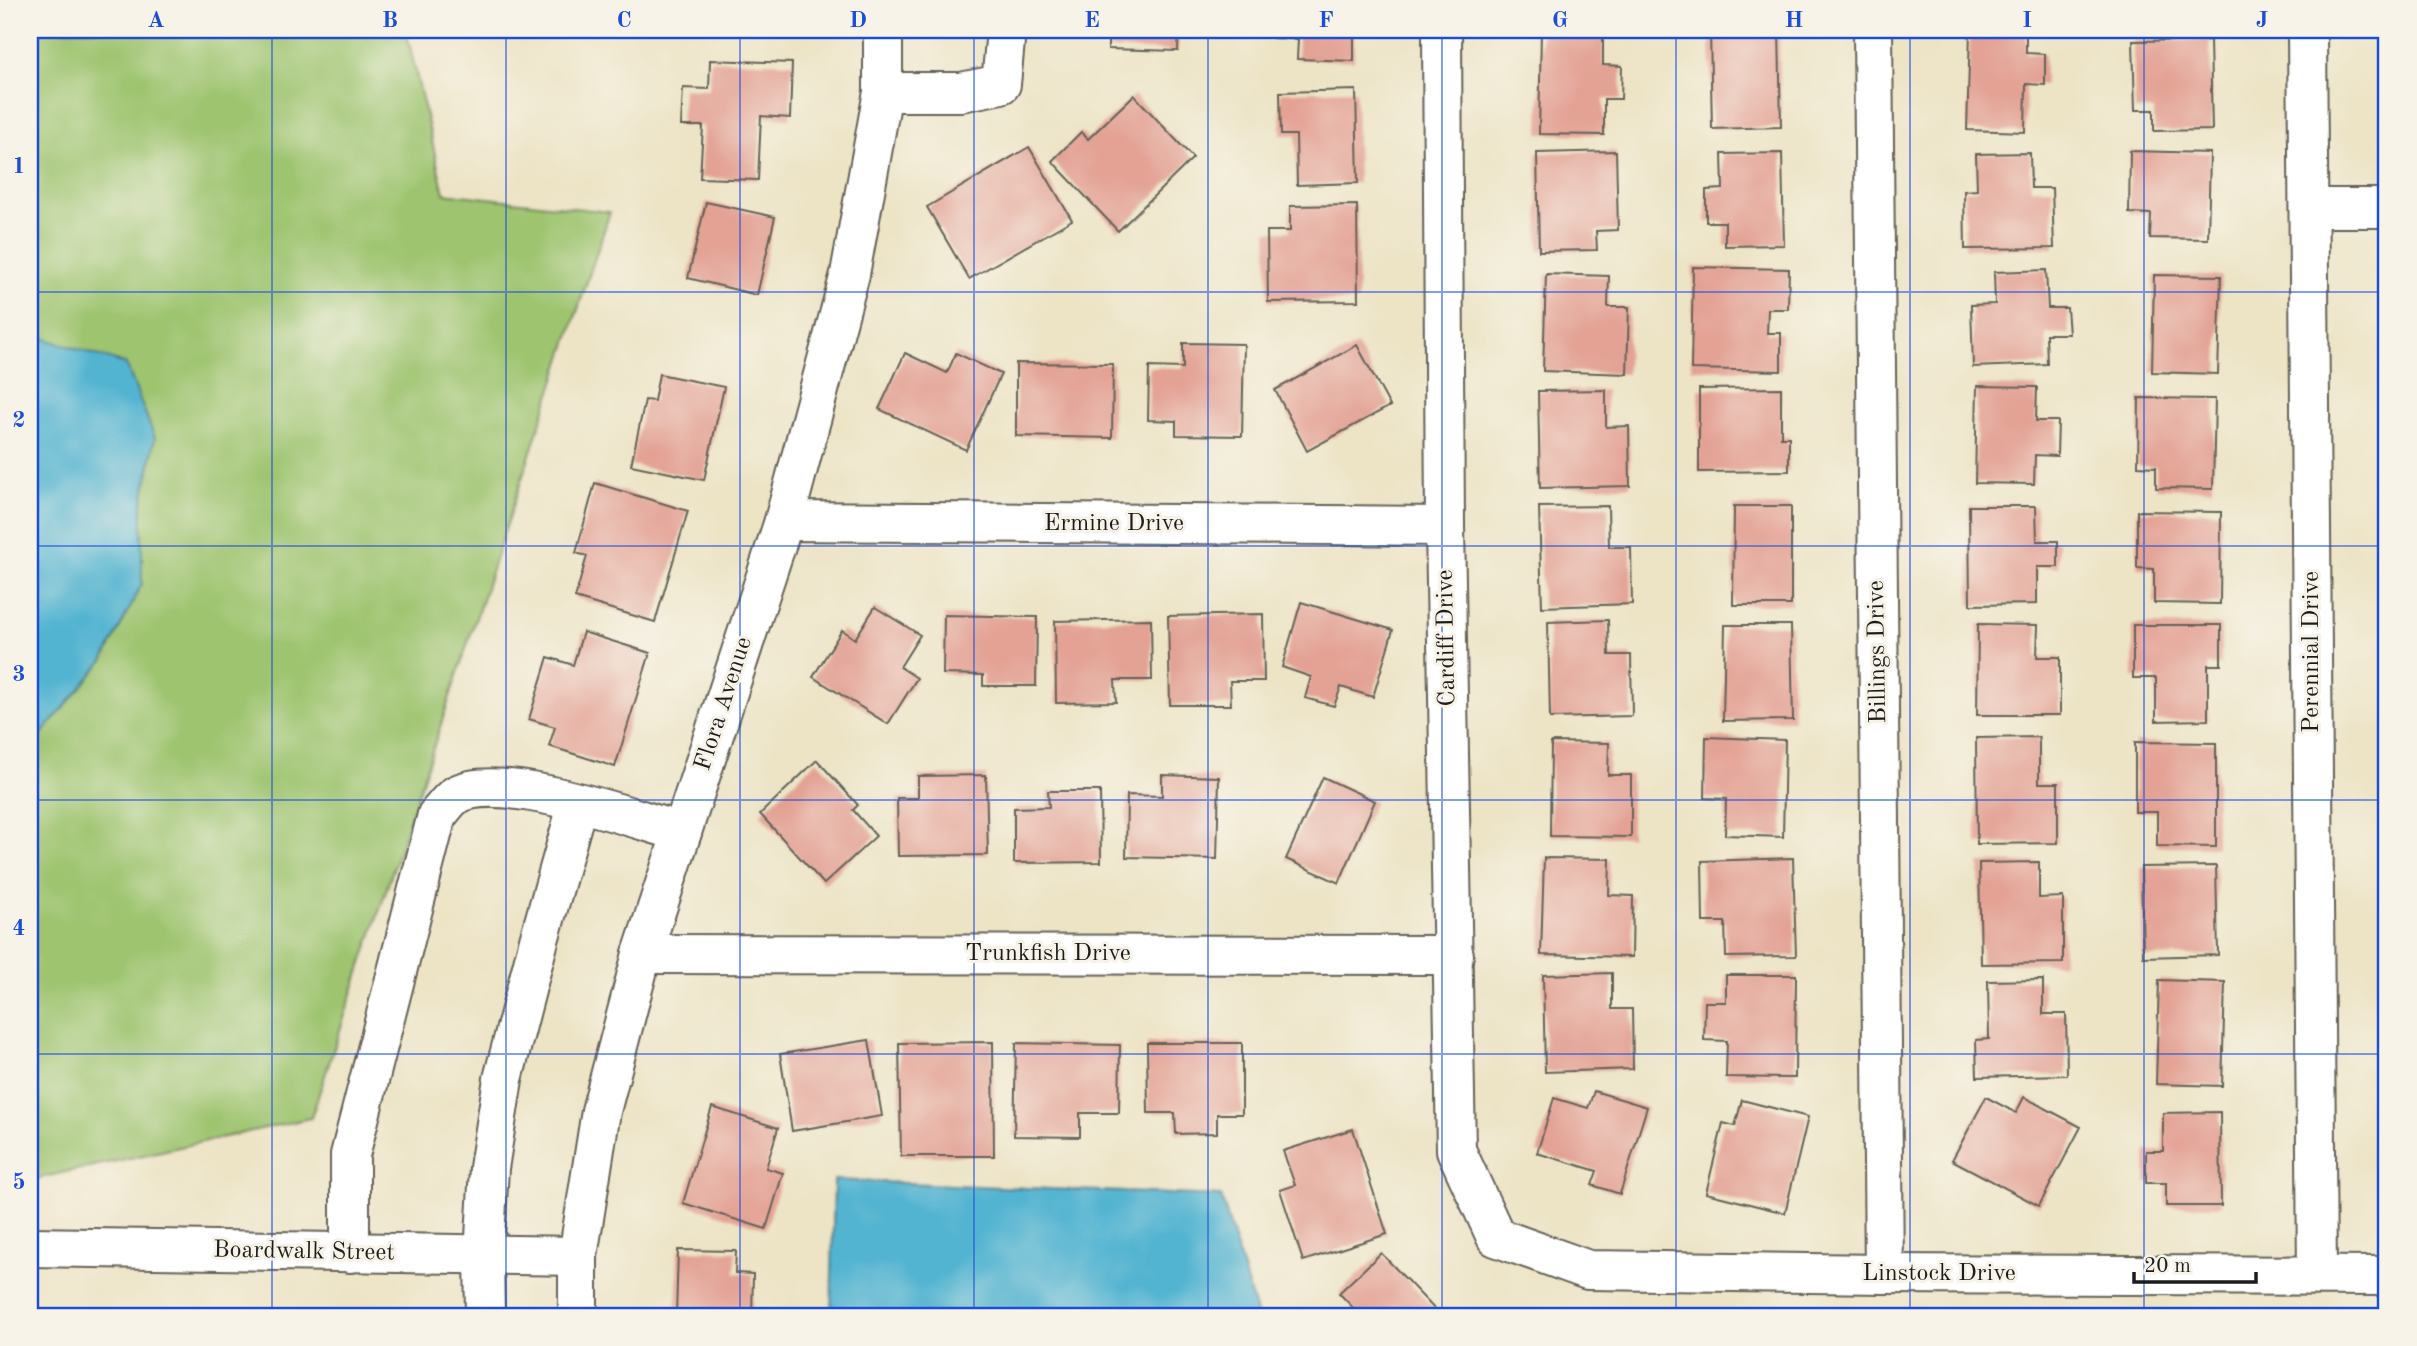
<svg xmlns="http://www.w3.org/2000/svg" width="2417" height="1346" viewBox="0 0 2417 1346" font-family="'Old Standard TT',serif">
	<rect width="100%" height="100%" fill="#f7f3e8"/>
	<filter id="ink" filterUnits="userSpaceOnUse"><feTurbulence type="fractalNoise" baseFrequency=".0143" numOctaves="2"/><feDisplacementMap in="SourceGraphic" scale="14" xChannelSelector="R" yChannelSelector="G"/><feConvolveMatrix kernelMatrix="1 2 1 2 8 2 1 2 1" color-interpolation-filters="sRGB"/></filter>
	<filter id="wash" filterUnits="userSpaceOnUse"><feTurbulence type="fractalNoise" baseFrequency=".00686" numOctaves="4" result="noise"/><feDisplacementMap in="SourceGraphic" scale="28" xChannelSelector="R" yChannelSelector="G"/><feGaussianBlur stdDeviation="1.57" result="paint"/><feColorMatrix in="noise" values="0 0 0 0 0 0 0 0 0 0 0 0 0 0 0 0 0 1.4 0 .05"/><feComposite in="paint" operator="in"/></filter>
	<g filter="url(#wash)">
		<rect width="100%" height="100%" fill="#ede4c6"/>
		<path fill="#9ec46f" stroke="#5d7046" stroke-width="2" d="M30,30H406L444,193L610,212L311,1118L30,1180Z"/>
		<g fill="#52b4d1" stroke="#376876" stroke-width="2">
			<path d="M42,338L126,364L155,438L142,506V584L103,661L30,748V341Z"/>
			<path d="M834,1180L1221,1196L1257,1316H831Z"/>
		</g>
		<g id="blocks">
			<g fill="#e3a294">
				<path d="M1108,30H1179L1178,51L1108,49Z"/>
				<path d="M1273,30H1354V61L1297,59L1298,39L1273,38Z"/>
				<path d="M1710,30H1779L1781,127L1712,129Z"/>
				<path d="M1541,31L1603,33V65L1622,66L1621,99H1604V135L1539,134Z"/>
				<path d="M1970,31L2026,33V53L2045,54V85L2026,84L2025,132L1967,130Z"/>
				<path d="M2210,40L2212,130L2154,131V110H2135L2133,41Z"/>
				<path d="M710,60L792,63L790,118L761,116L758,180L700,178L703,126H681L683,88L709,89Z"/>
				<path d="M1356,90L1358,183L1297,185L1296,135H1281L1280,92Z"/>
				<path d="M1134,95L1193,158L1118,231L1052,161L1081,132L1088,139Z"/>
				<path d="M1029,147L1072,220L969,279L927,207Z"/>
				<path d="M1616,151L1618,230L1596,231L1597,250L1539,251L1537,153Z"/>
				<path d="M2130,151L2210,153L2208,239L2150,238L2151,214L2129,213Z"/>
				<path d="M1782,153L1784,245L1725,246V222H1706V190L1723,189L1722,154Z"/>
				<path d="M2030,153L2031,188H2052L2054,248L1965,249L1964,191L1977,190L1976,154Z"/>
				<path d="M706,202L775,217L757,295L688,278Z"/>
				<path d="M1357,205L1358,301L1268,302L1267,231H1290V206Z"/>
				<path d="M1693,267L1789,269L1788,309H1768L1767,333H1781V371L1691,369Z"/>
				<path d="M2046,270L2048,308H2067L2069,334H2046L2047,364L1973,367L1971,305L1995,304L1994,272Z"/>
				<path d="M1546,274L1609,276L1608,307H1629L1627,374L1543,371Z"/>
				<path d="M2154,275L2221,276L2218,374L2152,372Z"/>
				<path d="M1183,343L1244,344L1242,436L1176,435V421L1148,420L1149,367L1183,368Z"/>
				<path d="M1357,345L1390,406L1307,451L1275,390Z"/>
				<path d="M905,353L947,373L956,353L1001,374L966,450L879,409Z"/>
				<path d="M1016,363L1113,364L1112,438L1016,436Z"/>
				<path d="M659,374L724,387L704,480L631,465L645,400L654,401Z"/>
				<path d="M1977,386L2037,387L2036,421H2058L2057,456L2035,455L2034,484L1975,483Z"/>
				<path d="M1781,388V437H1789V471L1699,472V389Z"/>
				<path d="M1606,390V427L1629,426L1630,486L1540,488L1538,391Z"/>
				<path d="M2139,398L2215,399L2213,489L2156,488V467L2138,466Z"/>
				<path d="M595,483L688,511L655,622L575,598L587,556L576,553Z"/>
				<path d="M1608,506L1609,547H1631L1632,604L1542,607L1539,507Z"/>
				<path d="M1734,506H1791V605H1733Z"/>
				<path d="M1969,506H2036L2037,541H2058V567H2037V604L1970,605Z"/>
				<path d="M2137,511L2221,512L2220,604L2154,603V569L2137,568Z"/>
				<path d="M1301,602L1393,630L1373,697L1341,687L1334,706L1305,698L1311,677L1282,667Z"/>
				<path d="M875,607L920,635L900,667L917,678L888,724L813,677L842,630L855,639Z"/>
				<path d="M1263,614L1264,681H1230L1231,705H1170L1168,616Z"/>
				<path d="M944,615L1037,617L1036,686H983V675L943,674Z"/>
				<path d="M1151,619L1152,680H1115L1116,702L1056,703L1055,621Z"/>
				<path d="M1608,620L1609,655H1631L1632,716L1550,718L1548,622Z"/>
				<path d="M1978,624L2038,625L2037,657H2060V715H1977Z"/>
				<path d="M1725,625H1791L1793,720L1723,721Z"/>
				<path d="M2133,625H2221V665H2208V720L2156,721V678H2133Z"/>
				<path d="M583,632L650,653L615,767L549,746L555,727L529,719L548,657L573,665Z"/>
				<path d="M1706,737L1785,740L1783,837L1725,835L1726,799L1705,798Z"/>
				<path d="M2039,737V783H2058V843L1977,844L1976,738Z"/>
				<path d="M1551,742L1609,743L1608,775H1631V837L1550,836Z"/>
				<path d="M2135,742L2216,743V847L2157,846V812H2135Z"/>
				<path d="M817,760L858,805L853,810L876,836L824,884L760,814Z"/>
				<path d="M986,775L988,855L898,856L897,798H918V776Z"/>
				<path d="M1162,775L1219,777L1217,859L1126,857L1127,795L1162,796Z"/>
				<path d="M1323,777L1375,801L1339,883L1286,859Z"/>
				<path d="M1048,791H1100L1101,862L1014,863V808L1049,807Z"/>
				<path d="M1544,858L1610,859L1609,895L1633,896L1632,957L1541,955Z"/>
				<path d="M1793,858L1796,956L1726,957L1725,922H1703L1702,861Z"/>
				<path d="M2039,862V898L2063,897V963L1981,964L1979,863Z"/>
				<path d="M2216,866L2218,955L2143,957L2141,867Z"/>
				<path d="M1612,973V1009H1632L1633,1069L1545,1072L1543,975Z"/>
				<path d="M1726,975H1796L1795,1078L1726,1077L1727,1041L1704,1040L1705,1002H1726Z"/>
				<path d="M2043,980V1014H2066L2067,1075L1977,1077L1976,1040L1989,1039L1988,981Z"/>
				<path d="M2159,980L2225,982L2222,1086L2156,1084Z"/>
				<path d="M869,1040L882,1116L792,1131L780,1054Z"/>
				<path d="M993,1042L994,1156H901L899,1043Z"/>
				<path d="M1016,1043L1120,1045L1119,1113H1080V1137L1014,1136Z"/>
				<path d="M1147,1043H1242V1114H1217V1133L1176,1134L1175,1113H1148Z"/>
				<path d="M1594,1091L1647,1107L1620,1194L1592,1185L1597,1171L1537,1153L1554,1098L1588,1108Z"/>
				<path d="M1986,1097L2016,1113L2024,1097L2081,1127L2039,1206L1952,1160Z"/>
				<path d="M1742,1100L1808,1117L1785,1213L1706,1193L1723,1123L1735,1126Z"/>
				<path d="M712,1107L778,1128L766,1168L783,1173L766,1229L683,1203Z"/>
				<path d="M2220,1112L2221,1206H2166V1183H2146V1151H2163V1113Z"/>
				<path d="M1353,1129L1387,1234L1303,1261L1280,1190L1295,1185L1283,1151Z"/>
				<path d="M678,1250L736,1251L735,1273L753,1274L752,1316H676Z"/>
				<path d="M1381,1253L1441,1316H1361L1339,1293Z"/>
			</g>
		</g>
	</g>
	<g filter="url(#ink)">
		<use href="#blocks" fill-opacity="0" stroke="#656258" stroke-width="2"/>
		<g fill="none" stroke-linecap="round" stroke-linejoin="round">
			<defs>
				<g id="minor">
					<path d="M1442,30L1445,526L1456,1150L1496,1237L1588,1270L1884,1274L2387,1276"/>
					<path d="M1873,30L1884,1274"/>
					<path d="M2307,30L2317,1275"/>
					<path d="M883,92H961L1001,84L1006,30"/>
					<path d="M2309,208H2387"/>
					<path d="M784,521L1445,526"/>
					<path d="M642,954L1454,955"/>
					<path d="M30,1247L578,1256"/>
					<path d="M350,1253V1155L437,815C443,809 449,799 456,795C498,770 634,819 682,832"/>
					<path d="M485,1316L484,1255L489,1168L503,1079L539,940L578,803"/>
					<path d="M578,1316V1256L601,1111L642,954L784,521L850,274L883,92V30"/>
				</g>
			</defs>
			<use href="#minor" stroke="#656258" stroke-width="42"/>
			<use href="#minor" stroke="#fff" stroke-width="38"/>
		</g>
	</g>
	<path fill="none" stroke="#1d4ed8" stroke-width="2" stroke-opacity="0.55" d="M272,30V1316M506,30V1316M740,30V1316M974,30V1316M1208,30V1316M1442,30V1316M1676,30V1316M1910,30V1316M2144,30V1316M30,292H2387M30,546H2387M30,800H2387M30,1054H2387"/>
	<g text-anchor="middle" dominant-baseline="central" stroke-width="6" stroke-linejoin="round" paint-order="stroke">
		<g font-size="24" fill="#1c1c1c" stroke="#f7f3e8">
			<text x="1114" y="524">Ermine Drive</text>
			<text transform="translate(1447 638) rotate(-91)">Cardiff Drive</text>
			<text transform="translate(1878 652) rotate(-91)">Billings Drive</text>
			<text transform="translate(2312 652) rotate(-90)">Perennial Drive</text>
			<text transform="translate(724 704) rotate(-72)">Flora Avenue</text>
			<text x="1048" y="954">Trunkfish Drive</text>
			<text transform="translate(304 1252) rotate(1)">Boardwalk Street</text>
			<text x="1939" y="1274">Linstock Drive</text>
		</g>
	</g>
	<rect width="2417" height="1346" fill="none" stroke="#f7f3e8" stroke-width="77"/>
	<path d="M2134 1272v10h122v-10" fill="none" stroke="#1c1c1c" stroke-width="3.5"/>
	<text x="2144" y="1272" font-size="21" fill="#1c1c1c" stroke="#f7f3e8" stroke-width="5" paint-order="stroke">20 m</text>
	<rect x="38" y="38" width="2340" height="1270" fill="none" stroke="#1d4ed8" stroke-width="2.5"/>
	<g font-size="23" text-anchor="middle" font-weight="bold" fill="#1d4ed8">
		<text x="156" y="27">A</text>
		<text x="390" y="27">B</text>
		<text x="624" y="27">C</text>
		<text x="858" y="27">D</text>
		<text x="1092" y="27">E</text>
		<text x="1326" y="27">F</text>
		<text x="1560" y="27">G</text>
		<text x="1794" y="27">H</text>
		<text x="2027" y="27">I</text>
		<text x="2262" y="27">J</text>
		<text x="19" y="173">1</text>
		<text x="19" y="427">2</text>
		<text x="19" y="681">3</text>
		<text x="19" y="935">4</text>
		<text x="19" y="1189">5</text>
	</g>
</svg>
